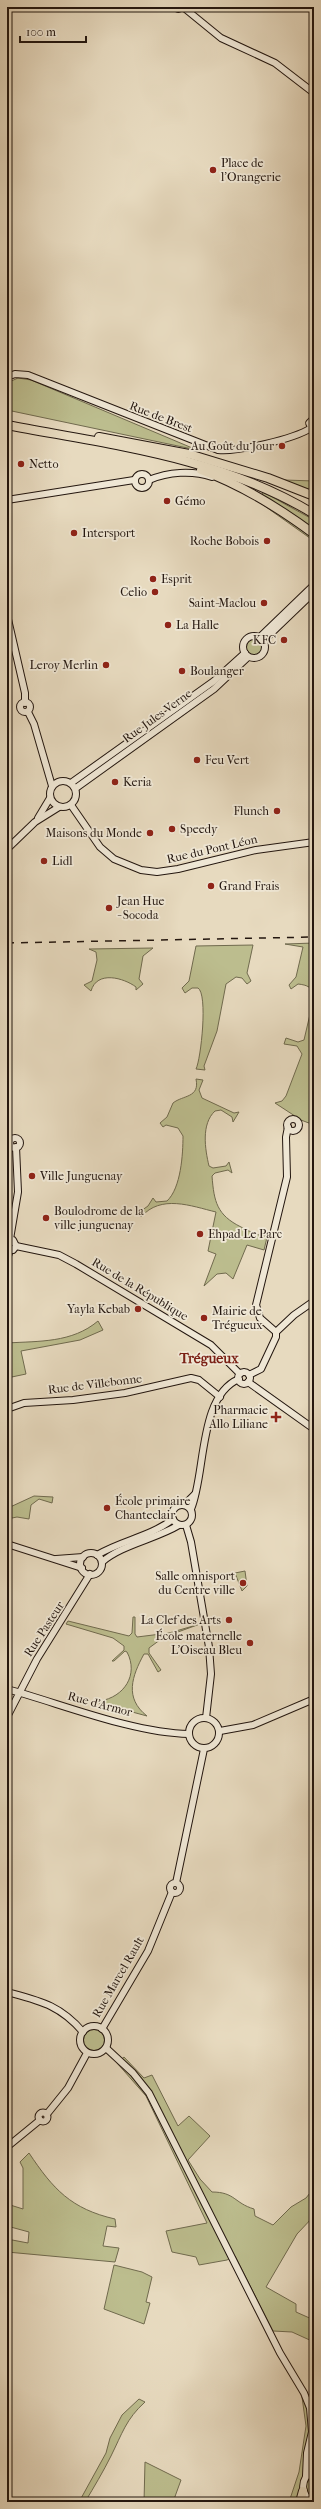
<svg xmlns="http://www.w3.org/2000/svg" width="321" height="2509" viewBox="0 0 321 2509" font-family="'IM FELL French Canon',serif">
	<rect width="100%" height="100%" fill="#e7dabf"/>
	<filter id="stains"><feTurbulence type="fractalNoise" baseFrequency=".005" numOctaves="4"/><feColorMatrix values="0 0 0 0 .2 0 0 0 0 .09 0 0 0 0 .02 0 0 0 .5 -.17"/></filter>
	<radialGradient id="worn" r=".72"><stop offset=".6" stop-color="#630" stop-opacity="0"/><stop offset="1" stop-color="#630" stop-opacity=".3"/></radialGradient>
	<g fill="#bcbd8e" stroke="#706a4e">
		<path d="M18,378L31,380L197,450L7,410V383Z"/>
		<path d="M285,480L314,481V500L307,497L308,491Z"/>
		<path d="M263,492L314,520V541L259,502Z"/>
		<circle cx="254" cy="647" r="8"/>
		<path d="M314,943V1060L311,1082L314,1090V1125L301,1120L275,1103L282,1101L286,1096L302,1054L297,1046L284,1044L286,1038L298,1042L304,1040L314,997C313,987 307,985 298,984L291,989L289,985L296,977L303,947L285,944Z"/>
		<path d="M253,945L247,973L251,981L247,984L242,978L236,977L226,984L217,1031L204,1066L205,1070L196,1069C201,1059 208,994 198,988H192L185,993L182,988L189,981L196,946Z"/>
		<path d="M153,948L143,956L139,979L143,984L136,990V987C124,978 97,970 91,991L84,985L92,981L97,960L96,952L89,949Z"/>
		<path d="M196,1079L203,1080L199,1090L202,1098L234,1113L239,1112L233,1122L232,1117L221,1110L215,1111C201,1124 205,1149 209,1166L213,1168L226,1166L229,1162L232,1173L228,1170L215,1173L212,1176C214,1202 217,1215 241,1227C249,1231 256,1235 265,1236L268,1233L264,1250L247,1245L233,1279L226,1273L217,1274L204,1286L216,1254L208,1251L216,1212C191,1206 161,1194 141,1217L138,1213L148,1206L153,1198L156,1202L167,1201C181,1188 183,1154 183,1136L178,1128L166,1125L163,1127L160,1123L167,1117L173,1103C183,1095 200,1098 196,1079Z"/>
		<path d="M98,1321L103,1330L80,1340L21,1351L26,1374L7,1378V1343C39,1341 72,1343 98,1321Z"/>
		<path d="M34,1496L53,1497L52,1503L39,1499L31,1505L29,1519L17,1517L7,1519L8,1508Z"/>
		<path d="M245,1571L247,1586L242,1591L235,1573Z"/>
		<path d="M133,1617H135V1634L137,1637L169,1633L200,1624L164,1637L149,1648V1653L161,1670L158,1672L148,1654H144C132,1676 124,1698 147,1716L99,1703L100,1701C124,1697 139,1675 127,1652L125,1651L114,1661H112L124,1650V1646L113,1638L66,1624L68,1621L129,1636L132,1633Z"/>
		<circle cx="94" cy="2040" r="11"/>
		<path d="M124,2057L144,2078L152,2075L178,2126L189,2116L210,2136L188,2160L200,2179L212,2192C235,2192 234,2203 254,2209L255,2216L273,2225L291,2207L306,2198L314,2188V2216L297,2234L266,2287L296,2304V2312L314,2320V2342L292,2332L273,2331L235,2256L227,2260L199,2265L196,2257L172,2252L166,2231L207,2223L146,2096L117,2063Z"/>
		<path d="M29,2153C53,2189 71,2209 115,2219L116,2227L107,2226L103,2246L119,2248L115,2262L7,2252V2239L28,2243L29,2232L7,2226V2204L23,2209V2168L20,2162Z"/>
		<path d="M114,2265L142,2272L152,2277L146,2302L150,2303L144,2324L104,2309Z"/>
		<path d="M312,2393L314,2502H289L299,2472L306,2426L302,2397Z"/>
		<path d="M139,2399L145,2402C126,2419 122,2434 111,2456C103,2472 94,2487 85,2502H79L106,2453L110,2438L122,2415Z"/>
		<path d="M145,2462L181,2480L173,2502H144Z"/>
	</g>
	<g fill="none" stroke-linecap="round" stroke-linejoin="round">
		<defs>
			<g id="secondary">
				<path d="M174,7L178,9L183,7"/>
				<path d="M183,7L221,38L275,63L314,93"/>
				<path d="M7,377L15,374L28,375L218,450C238,452 294,439 311,428"/>
				<path d="M312,429L309,423L314,418"/>
				<circle cx="142" cy="481" r="7"/>
				<path d="M149,480C168,472 192,470 212,477"/>
				<path d="M7,500L134,480"/>
				<path d="M7,615L25,693V703"/>
				<circle cx="254" cy="647" r="11"/>
				<path d="M259,638L314,585"/>
				<path d="M263,641L314,592"/>
				<circle cx="25" cy="707" r="5"/>
				<path d="M28,712L34,724L52,786"/>
				<circle cx="63" cy="794" r="13"/>
				<path d="M71,783L214,681L245,653"/>
				<path d="M76,788L214,689L248,657"/>
				<path d="M71,805L100,847L114,859L141,870L157,872L178,869L256,850L314,842"/>
				<path d="M38,818L50,798"/>
				<path d="M7,849L35,822L59,807"/>
				<circle cx="293" cy="1125" r="6"/>
				<circle cx="15" cy="1143" r="5"/>
				<path d="M10,1239L18,1192L16,1147"/>
				<path d="M16,1246L59,1255L76,1264L211,1345L240,1374"/>
				<path d="M7,1249L13,1250L16,1246L13,1240H8"/>
				<path d="M7,1259L10,1250"/>
				<path d="M276,1332L260,1318L256,1305L287,1177L286,1137L288,1127"/>
				<path d="M276,1332L294,1315L314,1301"/>
				<circle cx="244" cy="1378" r="6"/>
				<path d="M249,1375L261,1369L276,1337V1332"/>
				<path d="M248,1382L314,1429"/>
				<path d="M7,1409L24,1403L73,1400L125,1393L191,1378L199,1380L220,1397"/>
				<path d="M185,1504L195,1494"/>
				<circle cx="182" cy="1515" r="10"/>
				<path d="M191,1509C206,1474 198,1396 239,1379"/>
				<path d="M186,1525L191,1542L209,1647L211,1674L206,1718"/>
				<path d="M7,1544L82,1568"/>
				<circle cx="91" cy="1564" r="11"/>
				<path d="M97,1555C122,1540 150,1537 173,1519"/>
				<path d="M56,1559L83,1557"/>
				<path d="M102,1562C121,1545 156,1539 179,1525"/>
				<path d="M7,1689C62,1704 133,1733 189,1734"/>
				<path d="M7,1717L37,1659L90,1574"/>
				<circle cx="204" cy="1733" r="15"/>
				<path d="M220,1731L253,1725L314,1699"/>
				<circle cx="175" cy="1888" r="5"/>
				<path d="M176,1883L204,1749"/>
				<path d="M7,1992C40,2001 60,2005 83,2032"/>
				<circle cx="94" cy="2040" r="14"/>
				<path d="M102,2029L148,1951L172,1892"/>
				<path d="M106,2048L133,2073L149,2093L280,2353L304,2393L310,2408L312,2432L307,2453L306,2476"/>
				<circle cx="43" cy="2117" r="4.5"/>
				<path d="M47,2114L68,2088L87,2053"/>
				<path d="M7,2147L40,2120"/>
				<path d="M310,2452L314,2462"/>
				<path d="M314,2470C300,2478 299,2495 314,2502"/>
			</g>
			<g id="highway">
				<path d="M7,425C112,445 221,457 314,514"/>
				<path d="M99,437L189,454L268,478L314,496"/>
				<path d="M201,470C242,485 279,508 314,534"/>
				<path d="M300,2502L303,2491"/>
			</g>
		</defs>
		<use href="#secondary" stroke="#23160f" stroke-width="8"/>
		<use href="#highway" stroke="#23160f" stroke-width="10"/>
		<use href="#secondary" stroke="#efe7d5" stroke-width="6"/>
		<use href="#highway" stroke="#e7dabf" stroke-width="8"/>
		<path stroke="#23160f" stroke-width="1.5" stroke-dasharray="7 7" stroke-linecap="butt" d="M7,943L314,937"/>
	</g>
	<g fill="#8f2418" stroke="#efe7d5" stroke-width="1.5">
		<circle cx="213" cy="170" r="4"/>
		<circle cx="282" cy="446" r="4"/>
		<circle cx="21" cy="464" r="4"/>
		<circle cx="167" cy="501" r="4"/>
		<circle cx="74" cy="533" r="4"/>
		<circle cx="267" cy="541" r="4"/>
		<circle cx="153" cy="579" r="4"/>
		<circle cx="155" cy="592" r="4"/>
		<circle cx="264" cy="603" r="4"/>
		<circle cx="168" cy="625" r="4"/>
		<circle cx="284" cy="640" r="4"/>
		<circle cx="106" cy="665" r="4"/>
		<circle cx="182" cy="671" r="4"/>
		<circle cx="197" cy="760" r="4"/>
		<circle cx="115" cy="782" r="4"/>
		<circle cx="277" cy="811" r="4"/>
		<circle cx="172" cy="829" r="4"/>
		<circle cx="150" cy="833" r="4"/>
		<circle cx="44" cy="861" r="4"/>
		<circle cx="211" cy="886" r="4"/>
		<circle cx="109" cy="908" r="4"/>
		<circle cx="32" cy="1176" r="4"/>
		<circle cx="46" cy="1218" r="4"/>
		<circle cx="200" cy="1234" r="4"/>
		<circle cx="138" cy="1309" r="4"/>
		<circle cx="204" cy="1318" r="4"/>
		<path d="M274 1411h4v4h4v4h-4v4h-4v-4h-4v-4h4z"/>
		<circle cx="107" cy="1508" r="4"/>
		<circle cx="243" cy="1583" r="4"/>
		<circle cx="229" cy="1620" r="4"/>
		<circle cx="250" cy="1643" r="4"/>
	</g>
	<g text-anchor="middle" dominant-baseline="central" stroke-width="3.5" stroke-linejoin="round" paint-order="stroke">
		<g font-size="12" fill="#23160f" stroke="#efe7d5" text-anchor="start">
			<text x="221" y="163">Place de<tspan x="221" dy="14">l'Orangerie</tspan></text>
			<text x="274" y="446" text-anchor="end">Au Goût du Jour</text>
			<text x="29" y="464">Netto</text>
			<text x="175" y="501">Gémo</text>
			<text x="82" y="533">Intersport</text>
			<text x="259" y="541" text-anchor="end">Roche Bobois</text>
			<text x="161" y="579">Esprit</text>
			<text x="147" y="592" text-anchor="end">Celio</text>
			<text x="256" y="603" text-anchor="end">Saint-Maclou</text>
			<text x="176" y="625">La Halle</text>
			<text x="276" y="640" text-anchor="end">KFC</text>
			<text x="98" y="665" text-anchor="end">Leroy Merlin</text>
			<text x="190" y="671">Boulanger</text>
			<text x="205" y="760">Feu Vert</text>
			<text x="123" y="782">Keria</text>
			<text x="269" y="811" text-anchor="end">Flunch</text>
			<text x="180" y="829">Speedy</text>
			<text x="142" y="833" text-anchor="end">Maisons du Monde</text>
			<text x="52" y="861">Lidl</text>
			<text x="219" y="886">Grand Frais</text>
			<text x="117" y="901">Jean Hue<tspan x="117" dy="14">- Socoda</tspan></text>
			<text x="40" y="1176">Ville Junguenay</text>
			<text x="54" y="1211">Boulodrome de la<tspan x="54" dy="14">ville junguenay</tspan></text>
			<text x="208" y="1234">Ehpad Le Parc</text>
			<text x="130" y="1309" text-anchor="end">Yayla Kebab</text>
			<text x="212" y="1311">Mairie de<tspan x="212" dy="14">Trégueux</tspan></text>
			<text x="268" y="1410" text-anchor="end">Pharmacie<tspan x="268" dy="14">Allo Liliane</tspan></text>
			<text x="115" y="1501">École primaire<tspan x="115" dy="14">Chanteclair</tspan></text>
			<text x="235" y="1576" text-anchor="end">Salle omnisport<tspan x="235" dy="14">du Centre ville</tspan></text>
			<text x="221" y="1620" text-anchor="end">La Clef des Arts</text>
			<text x="242" y="1636" text-anchor="end">École maternelle<tspan x="242" dy="14">L'Oiseau Bleu</tspan></text>
		</g>
		<g font-size="12" fill="#23160f" stroke="#efe7d5">
			<text transform="translate(161 417) rotate(21)">Rue de Brest</text>
			<text transform="translate(157 716) rotate(-36)">Rue Jules Verne</text>
			<text transform="translate(212 849) rotate(-13)">Rue du Pont Léon</text>
			<text transform="translate(140 1289) rotate(31)">Rue de la République</text>
			<text transform="translate(95 1384) rotate(-7)">Rue de Villebonne</text>
			<text transform="translate(44 1629) rotate(-57)">Rue Pasteur</text>
			<text transform="translate(100 1704) rotate(15)">Rue d'Armor</text>
			<text transform="translate(118 1977) rotate(-60)">Rue Marcel Rault</text>
		</g>
		<g font-size="14" font-weight="bold" fill="#7a1f14" stroke="#efe7d5">
			<text x="209" y="1358">Trégueux</text>
		</g>
	</g>
	<rect width="321" height="2509" fill="none" stroke="#e7dabf" stroke-width="24"/>
	<rect x="8" y="8" width="305" height="2493" fill="none" stroke="#23160f" stroke-width="2"/>
	<rect x="12" y="12" width="297" height="2485" fill="none" stroke="#23160f"/>
	<path d="M20 36v6h66v-6" fill="none" stroke="#23160f" stroke-width="2"/>
	<text x="26" y="36" font-size="12" fill="#23160f" stroke="#efe7d5" stroke-width="3" paint-order="stroke">100 m</text>
	<rect width="100%" height="100%" filter="url(#stains)"/>
	<rect width="100%" height="100%" fill="url(#worn)"/>
</svg>
